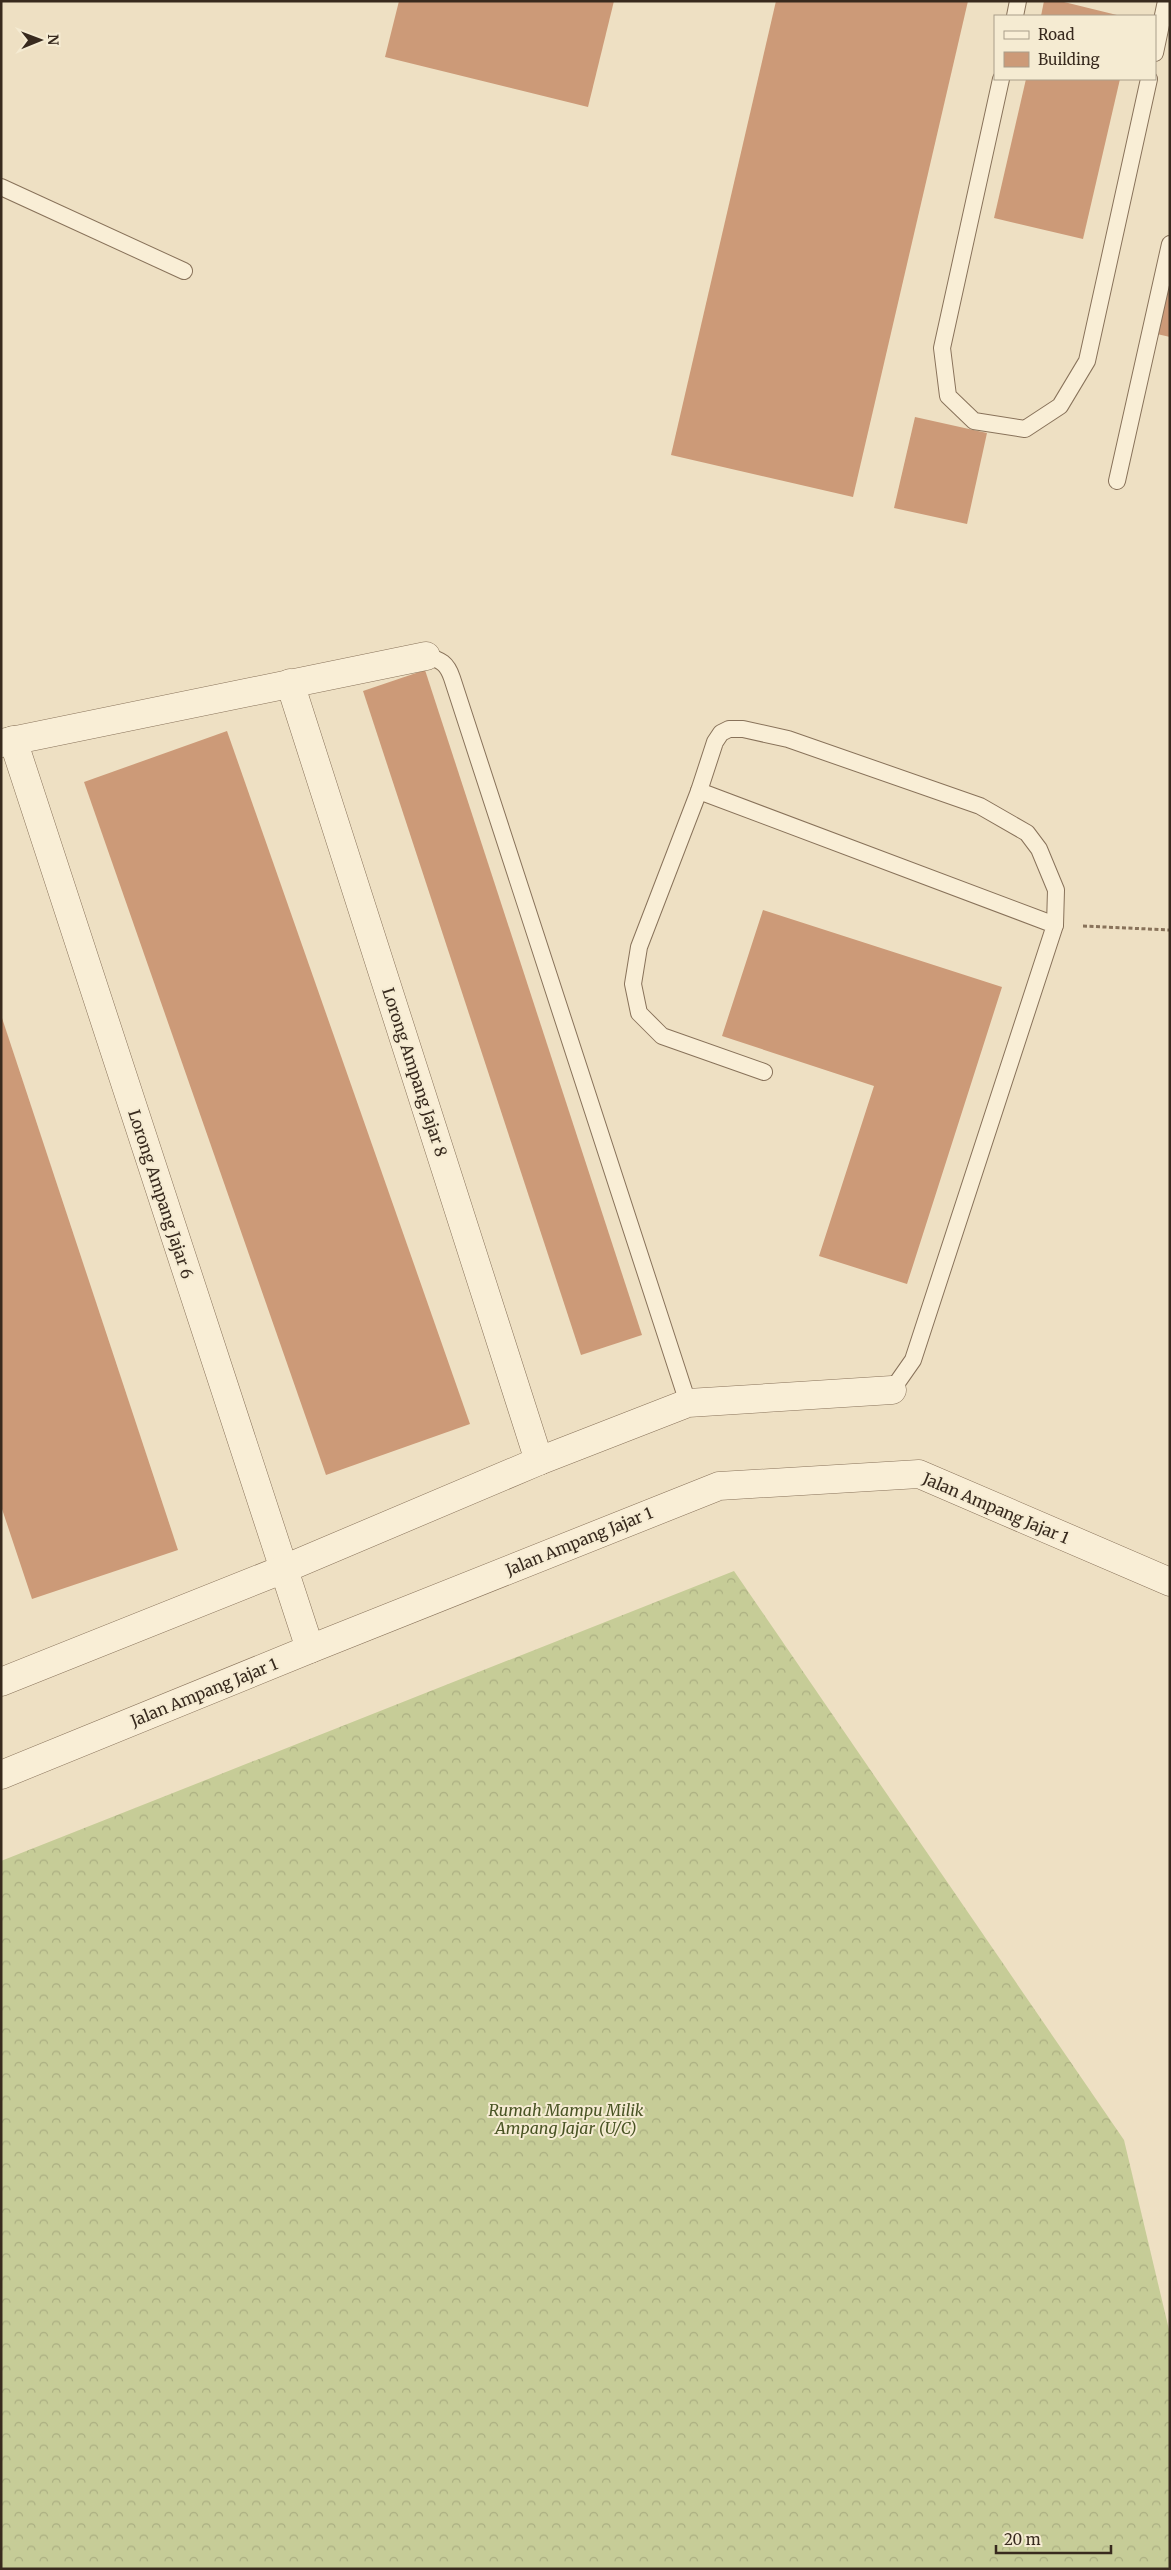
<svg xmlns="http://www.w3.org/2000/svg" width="1171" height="2570" viewBox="0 0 1171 2570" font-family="Merriweather,serif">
	<defs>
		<pattern id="forest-crowns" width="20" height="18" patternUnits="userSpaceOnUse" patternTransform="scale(1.25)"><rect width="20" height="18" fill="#c6cc97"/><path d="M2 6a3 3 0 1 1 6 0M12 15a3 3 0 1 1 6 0" fill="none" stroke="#abaf82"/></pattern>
	</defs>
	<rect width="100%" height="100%" fill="#eee0c3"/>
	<path fill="url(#forest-crowns)" d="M734,1571L1124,2140L1170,2334V2569H1V1861Z"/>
	<g fill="#cc9a78">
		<path d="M399,1H614L588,107L385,57Z"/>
		<path d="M776,1H968L853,497L671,455Z"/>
		<path d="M1044,1H1060L1121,16H1041Z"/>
		<path d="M1026,79H1120L1083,239L994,218Z"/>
		<path d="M1170,279V337L1157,334Z"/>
		<path d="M915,417L987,433L967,524L894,508Z"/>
		<path d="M425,670L642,1335L581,1355L363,691Z"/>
		<path d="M227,731L470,1424L326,1475L84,782Z"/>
		<path d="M763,910L1002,987L907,1284L819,1256L874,1086L722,1036Z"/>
		<path d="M2,1018L178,1550L32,1599L1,1506Z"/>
	</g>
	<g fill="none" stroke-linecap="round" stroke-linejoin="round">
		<defs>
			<g id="lane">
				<path d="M1015,16L1018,1"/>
				<path d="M1155,53L1166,1"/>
				<path d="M1001,79L942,348L948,396L974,421L1025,429L1060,406L1087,361L1149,79"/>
				<path d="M1,187L184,271"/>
				<path d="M1117,481L1170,244"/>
				<path d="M426,656C441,660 447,663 452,678L688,1403"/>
				<path d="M699,791L1055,925L913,1360L892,1390"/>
				<path d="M764,1072L662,1036L639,1013L633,984L639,947L699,791L715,742L721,733L729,729H743L788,739L980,806L1027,833L1039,849L1056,890L1055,925"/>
			</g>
			<g id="street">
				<path d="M290,683L539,1461"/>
				<path d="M13,740L310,1649"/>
				<path d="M1,743L426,656"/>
				<path d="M1,1682L284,1569L539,1461L688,1403L892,1390"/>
				<path d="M1,1775L310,1649L719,1486L919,1474L1170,1582"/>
			</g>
		</defs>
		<use href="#lane" stroke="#88725a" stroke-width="18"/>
		<use href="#street" stroke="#88725a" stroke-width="29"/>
		<path stroke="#88725a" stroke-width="3" stroke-dasharray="4 2.5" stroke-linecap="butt" d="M1083,926L1170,930"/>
		<use href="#lane" stroke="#f9eed6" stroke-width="16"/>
		<use href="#street" stroke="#f9eed6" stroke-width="28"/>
	</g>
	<g text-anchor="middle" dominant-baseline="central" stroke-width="4" stroke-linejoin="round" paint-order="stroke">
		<g font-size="16" fill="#382a1e" stroke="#f5ebd2">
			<text transform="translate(415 1072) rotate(72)">Lorong Ampang Jajar 8</text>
			<text transform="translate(161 1194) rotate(72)">Lorong Ampang Jajar 6</text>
			<text transform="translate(996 1508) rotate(23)">Jalan Ampang Jajar 1</text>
			<text transform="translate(579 1541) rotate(-22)">Jalan Ampang Jajar 1</text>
			<text transform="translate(204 1692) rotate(-22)">Jalan Ampang Jajar 1</text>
		</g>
		<g font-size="16" font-style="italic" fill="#495424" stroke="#f5ebd2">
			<text x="566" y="2110">Rumah Mampu Milik<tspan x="566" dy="18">Ampang Jajar (U/C)</tspan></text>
		</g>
	</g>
	<rect width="1171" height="2570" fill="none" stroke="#382a1e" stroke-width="5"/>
	<rect x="994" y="15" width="162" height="65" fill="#f5ebd2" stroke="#a99e8a"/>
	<rect x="1004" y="31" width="25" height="8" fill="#f9eed6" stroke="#a99e8a"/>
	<text x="1038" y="40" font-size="15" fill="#382a1e">Road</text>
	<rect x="1004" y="52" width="25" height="15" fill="#cc9a78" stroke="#a99e8a"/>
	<text x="1038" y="65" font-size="15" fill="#382a1e">Building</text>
	<g transform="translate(40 40) rotate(89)" stroke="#f5ebd2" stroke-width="4" paint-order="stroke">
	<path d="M0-4L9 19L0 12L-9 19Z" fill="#382a1e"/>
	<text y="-8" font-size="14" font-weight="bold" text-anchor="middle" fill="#382a1e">N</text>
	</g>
	<path d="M996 2545v8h115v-8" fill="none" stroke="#382a1e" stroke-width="2.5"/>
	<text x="1004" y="2545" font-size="15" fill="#382a1e" stroke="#f5ebd2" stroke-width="4" paint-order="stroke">20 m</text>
</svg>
